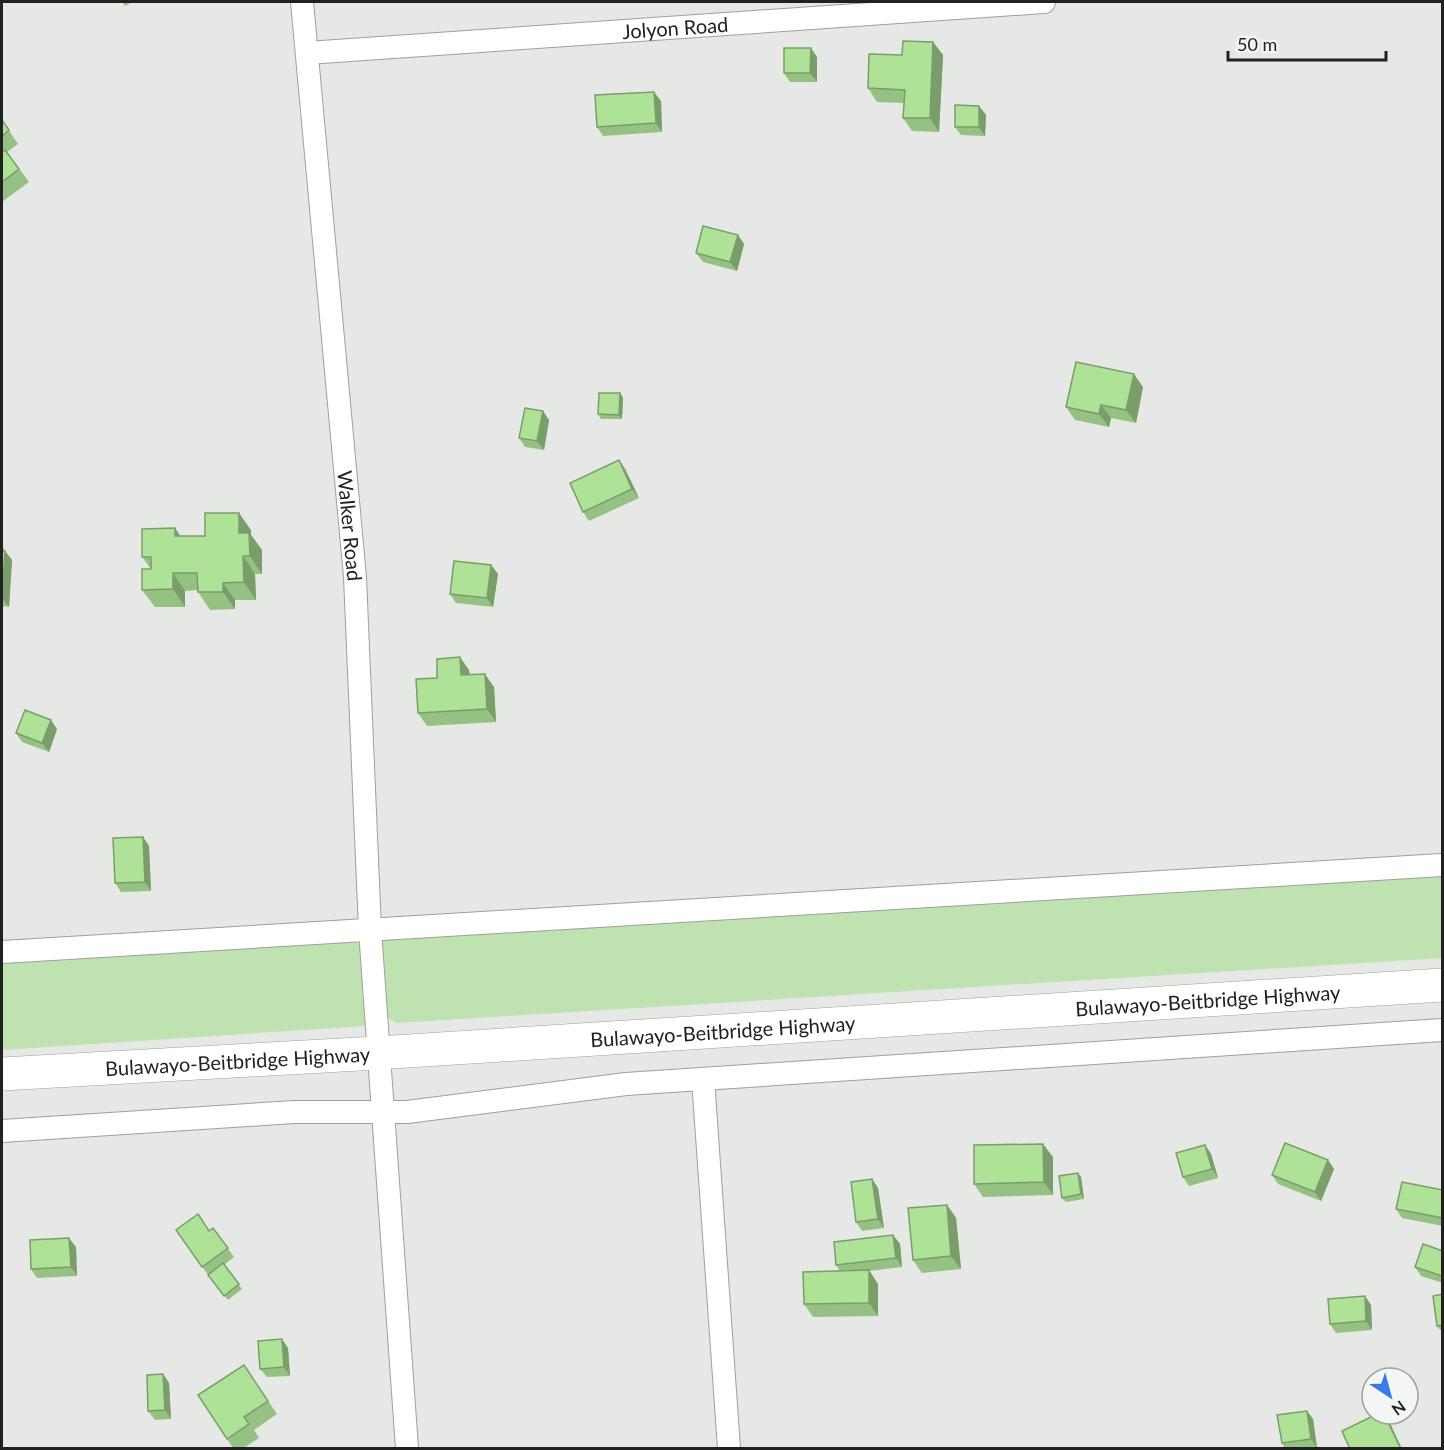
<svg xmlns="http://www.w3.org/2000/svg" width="1444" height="1450" viewBox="0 0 1444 1450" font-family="Lato,sans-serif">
	<rect width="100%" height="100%" fill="#e6e8e5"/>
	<g fill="#bee2b0">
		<path d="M1442,871V958L396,1023L382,1013L376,935Z"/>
		<path d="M353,938L361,947L365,1026L2,1050V959Z"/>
	</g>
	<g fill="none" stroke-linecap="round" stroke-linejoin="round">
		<defs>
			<g id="street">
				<path id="s1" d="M302,2L355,577L370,930L407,1448"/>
				<path id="s2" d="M307,53L1044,2"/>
				<path d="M2,952L1442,865"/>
				<path d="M703,1079L729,1448"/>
				<path d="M2,1131L294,1112H407L626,1084L1442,1030"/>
			</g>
			<g id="highway">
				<path id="s3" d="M2,1074L377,1053L1442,985"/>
			</g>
		</defs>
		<use href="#street" stroke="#9da09c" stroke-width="24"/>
		<use href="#highway" stroke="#9da09c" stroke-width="34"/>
		<use href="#street" stroke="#fff" stroke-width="22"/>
		<use href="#highway" stroke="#fff" stroke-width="33"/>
	</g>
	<g fill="#95c282">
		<path d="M122,2H132L125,6Z"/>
		<path d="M933,42L943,55L939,132L912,131L903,118L904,103L877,102L868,88L902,55Z"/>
		<path d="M817,57V82H790L784,73Z"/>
		<path d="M661,101L662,132L603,136L597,127Z"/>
		<path d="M979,106L986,115L985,136L961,135L955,127Z"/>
		<path d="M2,120L18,144L7,152L29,182L2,202Z"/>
		<path d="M738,235L744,244L737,271L703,262L696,253Z"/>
		<path d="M1143,387L1136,423L1111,418L1109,427L1075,420L1066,407Z"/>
		<path d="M620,393L623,398L622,419H601L598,414Z"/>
		<path d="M549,420L544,450L525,447L519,438Z"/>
		<path d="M619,460L625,469L639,498L589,521L583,512Z"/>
		<path d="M175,528L180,536H205L251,530V535L262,550V574H255L256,600H235V609L210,610L198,592L197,590L185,591V607H155L142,590L151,569L142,557Z"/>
		<path d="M2,545L4,549V551H5L12,560L9,607L2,606Z"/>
		<path d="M491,565L498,574L493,607L456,603L450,594Z"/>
		<path d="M469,670L470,675L494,687L496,722L427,726L418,713L437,678Z"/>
		<path d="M57,729L49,752L22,742L16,733Z"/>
		<path d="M143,837L149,846L151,891L121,892L115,883Z"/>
		<path d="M1205,1145L1211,1154L1218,1178L1189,1186L1183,1177Z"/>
		<path d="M1053,1157V1195L983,1197L974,1184Z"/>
		<path d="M1334,1169L1321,1201L1278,1184L1272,1175Z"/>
		<path d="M1078,1173L1081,1177L1084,1199L1066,1202L1062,1198Z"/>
		<path d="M872,1179L878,1188L884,1228L862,1231L856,1222Z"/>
		<path d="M1443,1190V1226L1402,1218L1396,1209Z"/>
		<path d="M947,1205L956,1218L961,1269L922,1273L913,1260Z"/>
		<path d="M213,1228L234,1257L224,1265L242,1289L228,1300L211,1279L176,1230L209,1231Z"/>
		<path d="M893,1235L900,1244L902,1267L869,1271L878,1284V1316L813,1317L804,1304L840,1271L836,1265Z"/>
		<path d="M76,1247L77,1276L37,1278L31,1269Z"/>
		<path d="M1443,1251V1283L1421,1276L1415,1267Z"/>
		<path d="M1443,1294V1330H1440L1437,1326Z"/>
		<path d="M1371,1305L1372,1330L1336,1333L1330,1324Z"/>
		<path d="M288,1348L290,1376L267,1377L260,1369Z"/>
		<path d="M244,1365L277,1414L254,1430L259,1438L242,1449H234L227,1439Z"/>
		<path d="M163,1374L169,1383L171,1419L155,1420L148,1411Z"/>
		<path d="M1307,1411L1313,1419L1317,1448L1285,1449L1282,1443Z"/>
	</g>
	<g fill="#799e6a">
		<path d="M933,42L943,55L939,132L930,118Z"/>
		<path d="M811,48L817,57V82L810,73Z"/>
		<path d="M654,92L661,101L662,132L656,123Z"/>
		<path d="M979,106L986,115L985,136L979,127Z"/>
		<path d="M738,235L744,244L737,271L730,262Z"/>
		<path d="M1134,374L1143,387L1136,423L1126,410Z"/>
		<path d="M620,393L623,398L622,419L619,415Z"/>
		<path d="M1101,405L1111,418L1109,427L1099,414Z"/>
		<path d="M543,411L549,420L544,450L537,441Z"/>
		<path d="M619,460L625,469L639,498L632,489Z"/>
		<path d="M239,513L251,530V535L262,550V574L250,556L239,533Z"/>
		<path d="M175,528L187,546L175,536Z"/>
		<path d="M5,551L12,560L9,607L2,598Z"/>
		<path d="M243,556L255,574L256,600L244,582Z"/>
		<path d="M491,565L498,574L493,607L487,598Z"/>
		<path d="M173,573L185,591V607L173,589Z"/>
		<path d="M223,583L235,600V609L223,592Z"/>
		<path d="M460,657L469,670L470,688L461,675Z"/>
		<path d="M485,674L494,687L496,722L487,709Z"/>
		<path d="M51,720L57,729L49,752L42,743Z"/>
		<path d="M143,837L149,846L151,891L145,882Z"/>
		<path d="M1043,1144L1053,1157V1195L1044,1182Z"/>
		<path d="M1205,1145L1211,1154L1218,1178L1212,1169Z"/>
		<path d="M1328,1160L1334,1169L1321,1201L1315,1192Z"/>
		<path d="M1078,1173L1081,1177L1084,1199L1081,1194Z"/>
		<path d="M872,1179L878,1188L884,1228L878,1219Z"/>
		<path d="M947,1205L956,1218L961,1269L951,1256Z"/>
		<path d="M893,1235L900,1244L902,1267L896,1258Z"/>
		<path d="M69,1238L76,1247L77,1276L71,1267Z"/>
		<path d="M869,1270L878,1284V1316L869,1303Z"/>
		<path d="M1365,1296L1371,1305L1372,1330L1366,1321Z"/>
		<path d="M282,1339L288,1348L290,1376L284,1367Z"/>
		<path d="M163,1374L169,1383L171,1419L165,1410Z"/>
		<path d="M1307,1411L1313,1419L1317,1448L1311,1439Z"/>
		<path d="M1384,1414L1389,1421L1402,1449H1401L1400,1447Z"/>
	</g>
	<g fill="#ade297" stroke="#799e6a" stroke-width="1.5">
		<path d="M903,41L933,42L930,118H903L905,90L868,88L869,54L902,55Z"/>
		<path d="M784,48H811L810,73H784Z"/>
		<path d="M654,92L656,123L597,127L595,95Z"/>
		<path d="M955,105L979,106V127H955Z"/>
		<path d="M2,120L9,130L2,136Z"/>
		<path d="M5,150L19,169L2,182V152Z"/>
		<path d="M703,226L738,235L730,262L696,253Z"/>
		<path d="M1076,362L1134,374L1126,410L1101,405L1099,414L1066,407Z"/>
		<path d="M599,393H620L619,415L598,414Z"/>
		<path d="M525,408L543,411L537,441L519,438Z"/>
		<path d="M619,460L632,489L583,512L570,483Z"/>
		<path d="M205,513H239V533H249L250,556H243L244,582L223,583V592H198L197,573H173V589L142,590V569H151V557H142V529L175,528V536H205Z"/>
		<path d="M2,551H5L2,598Z"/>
		<path d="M454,561L491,565L487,598L450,594Z"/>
		<path d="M460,657L461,675L485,674L487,709L418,713L416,679L437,678V659Z"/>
		<path d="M25,710L51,720L42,743L16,733Z"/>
		<path d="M143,837L145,882L115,883L113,838Z"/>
		<path d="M1285,1143L1328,1160L1315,1192L1272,1175Z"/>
		<path d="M1043,1144L1044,1182L974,1184V1145Z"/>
		<path d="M1205,1145L1212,1169L1183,1177L1176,1153Z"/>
		<path d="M1078,1173L1081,1194L1062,1198L1059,1176Z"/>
		<path d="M872,1179L878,1219L856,1222L851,1182Z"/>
		<path d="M1402,1182L1443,1190V1218L1396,1209Z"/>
		<path d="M947,1205L951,1256L913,1260L908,1208Z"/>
		<path d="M198,1214L209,1231L213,1228L228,1248L202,1267L176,1230Z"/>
		<path d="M893,1235L896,1258L836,1265L834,1242Z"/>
		<path d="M69,1238L71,1267L31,1269L30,1240Z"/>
		<path d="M1423,1244L1443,1251L1442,1276L1415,1267Z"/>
		<path d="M223,1263L239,1284L224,1296L208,1275Z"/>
		<path d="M869,1270V1303L804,1304L803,1272Z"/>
		<path d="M1443,1294V1325L1437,1326L1433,1296Z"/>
		<path d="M1365,1296L1366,1321L1330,1324L1328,1299Z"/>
		<path d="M282,1339L284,1367L260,1369L258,1341Z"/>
		<path d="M244,1365L268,1401L244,1417L249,1424L227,1439L198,1395Z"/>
		<path d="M163,1374L165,1410L148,1411L147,1375Z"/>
		<path d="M1307,1411L1311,1439L1282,1443L1277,1415Z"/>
		<path d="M1377,1414H1384L1400,1447L1397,1449H1350L1342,1431Z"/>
	</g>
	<g text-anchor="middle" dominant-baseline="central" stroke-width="6" stroke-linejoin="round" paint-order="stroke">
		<g font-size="20" fill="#202120" stroke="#f3f6f2">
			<text stroke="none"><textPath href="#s2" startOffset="369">Jolyon Road</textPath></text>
			<text stroke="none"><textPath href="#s1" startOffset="526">Walker Road</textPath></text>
			<text stroke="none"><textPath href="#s3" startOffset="1208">Bulawayo-Beitbridge Highway</textPath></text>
			<text stroke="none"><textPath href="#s3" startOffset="722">Bulawayo-Beitbridge Highway</textPath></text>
			<text stroke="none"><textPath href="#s3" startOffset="236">Bulawayo-Beitbridge Highway</textPath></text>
		</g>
	</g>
	<rect width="1444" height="1450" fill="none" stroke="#202120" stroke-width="6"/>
	<g transform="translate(1390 1396) rotate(144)"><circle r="28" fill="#f3f6f2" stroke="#9fa19e" stroke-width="1.5"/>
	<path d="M0-4.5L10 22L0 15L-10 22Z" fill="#3c79e8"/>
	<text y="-9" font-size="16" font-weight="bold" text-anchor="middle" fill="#202120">N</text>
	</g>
	<path d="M1228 51v9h158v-9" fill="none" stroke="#202120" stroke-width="3"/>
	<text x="1237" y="51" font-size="18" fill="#202120" stroke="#f3f6f2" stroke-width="4.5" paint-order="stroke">50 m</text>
</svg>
